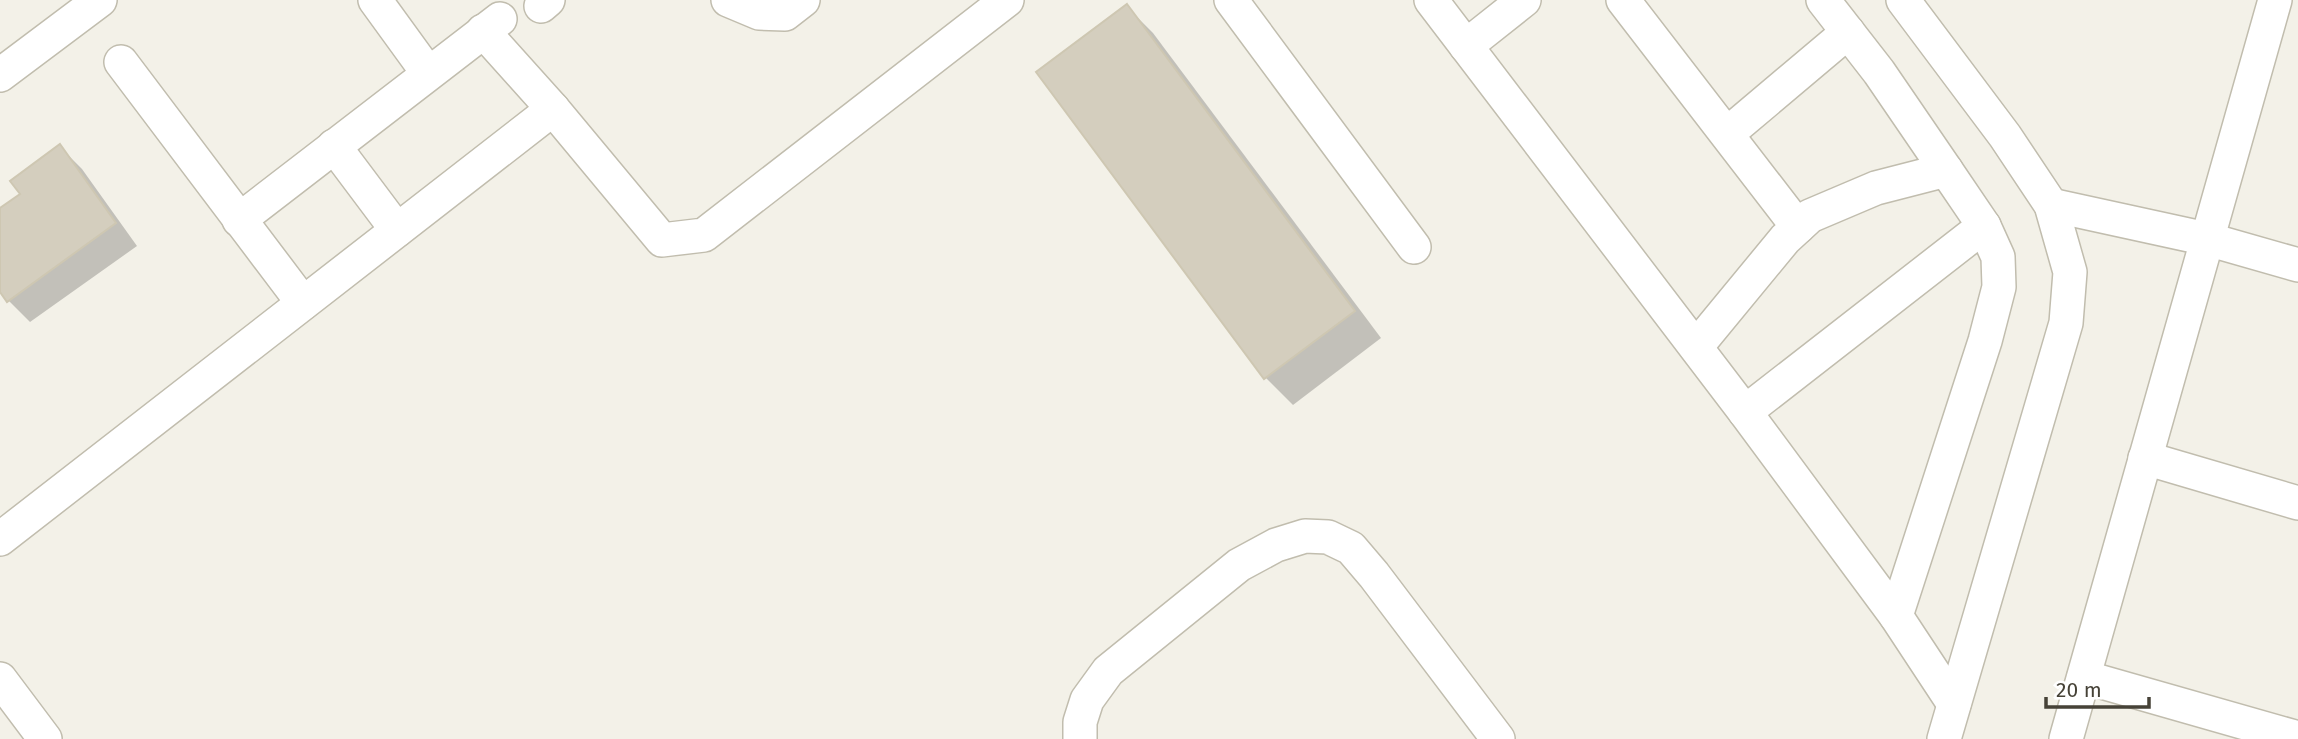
<svg xmlns="http://www.w3.org/2000/svg" width="2298" height="739" viewBox="0 0 2298 739" font-family="'Fira Sans',sans-serif">
	<rect width="100%" height="100%" fill="#f3f1e8"/>
	<g fill="#0003">
		<path d="M1126,6L1153,33L1381,338L1293,405L1266,378L1039,72Z"/>
		<path d="M60,147L82,169L137,246L30,322L8,300L0,289V210L22,194Z"/>
	</g>
	<g fill="#d4cebe" stroke="#cec7b2" stroke-width="2">
		<path d="M1127,4L1355,311L1264,379L1036,72Z"/>
		<path d="M60,144L116,223L7,302L0,292V208L20,194L10,181Z"/>
	</g>
	<g fill="none" stroke-linecap="round" stroke-linejoin="round">
		<defs>
			<g id="minor">
				<path d="M375,0L428,73"/>
				<path d="M728,0L759,13L785,14L803,0"/>
				<path d="M1231,0L1414,247"/>
				<path d="M1431,0L1745,412L1896,616L1954,704"/>
				<path d="M1623,0L1798,227"/>
				<path d="M1823,0L1879,72L1946,170L1984,226L1998,257L1999,287L1985,341L1896,616"/>
				<path d="M1903,0L2005,136L2051,205L2070,272L2066,323L1944,739"/>
				<path d="M541,6L548,0"/>
				<path d="M483,31L553,109L662,240L704,235L1007,0"/>
				<path d="M1466,46L1524,0"/>
				<path d="M121,62L303,303"/>
				<path d="M0,75L100,0"/>
				<path d="M1727,134L1848,32"/>
				<path d="M334,146L397,230"/>
				<path d="M2051,205L2207,239L2298,265"/>
				<path d="M239,220L500,19"/>
				<path d="M1696,347L1785,239L1810,216L1876,188L1946,170"/>
				<path d="M1745,412L1984,226"/>
				<path d="M2145,458L2298,503"/>
				<path d="M0,539L553,109"/>
				<path d="M2084,677L2298,738"/>
				<path d="M0,679L45,739"/>
				<path d="M1080,739V722L1087,700L1108,671L1239,565L1276,545L1305,536L1328,537L1351,548L1374,575L1498,739"/>
				<path d="M2066,739L2275,0"/>
			</g>
		</defs>
		<use href="#minor" stroke="#c1bdae" stroke-width="36"/>
		<use href="#minor" stroke="#fff" stroke-width="33"/>
	</g>
	<path d="M2046 697v10h103v-10" fill="none" stroke="#464237" stroke-width="3.5"/>
	<text x="2056" y="697" font-size="21" fill="#464237" stroke="#ffffff" stroke-width="5" paint-order="stroke">20 m</text>
</svg>
